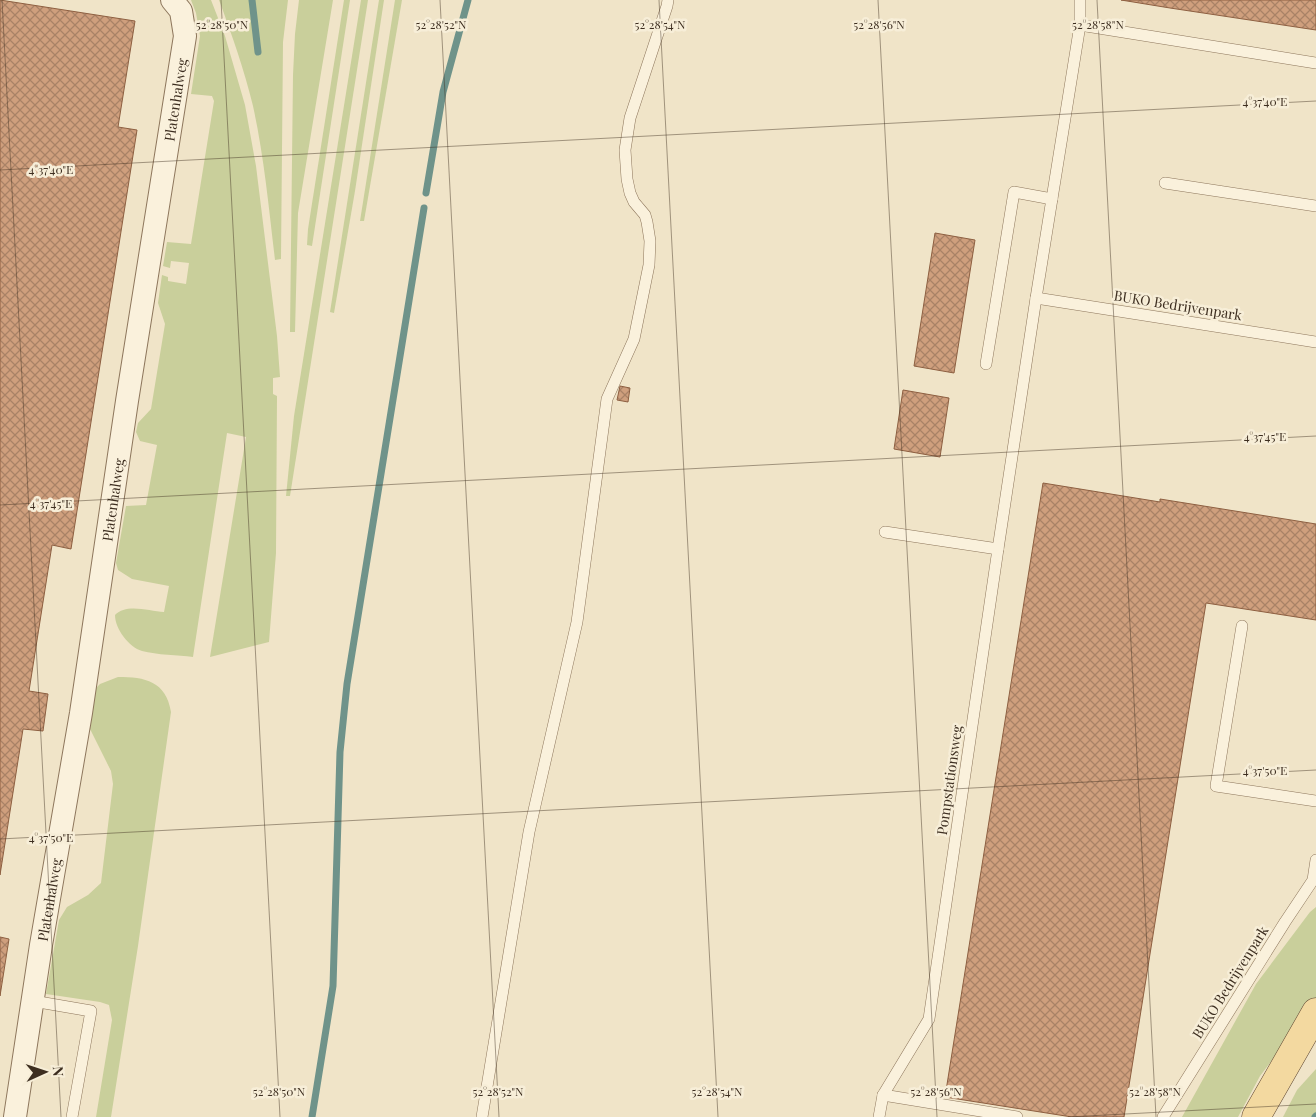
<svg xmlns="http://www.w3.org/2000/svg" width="1316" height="1117" viewBox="0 0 1316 1117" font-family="'Playfair Display',serif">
	<defs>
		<pattern id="building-cross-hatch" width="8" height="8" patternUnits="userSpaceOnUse" patternTransform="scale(1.25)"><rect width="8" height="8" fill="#cf9f7d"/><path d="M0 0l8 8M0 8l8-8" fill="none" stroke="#a98266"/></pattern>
	</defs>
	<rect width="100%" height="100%" fill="#f0e4c8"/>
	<g fill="#c9cf9b">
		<path d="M191,0H211L225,36L245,105L256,166L277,336L280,377L273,378V394L277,396L276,553L269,642L210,657L246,437L227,433L193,657C178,655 157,655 142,651C129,647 115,629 115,615C126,603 149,611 164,612L169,586L132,579L118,570L116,563L126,506L146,505L157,445L140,441L136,432L138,423L151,409L165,324L158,303L162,275L168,277V281L186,284L189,263L171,261L170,268L163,266L167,242L191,244L214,101L212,96L191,94L200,36L196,13Z"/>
		<path d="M219,0H288L283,42L281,259L275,260C269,209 264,156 253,106C244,69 232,35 219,0Z"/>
		<path d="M299,0H333L298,213L295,332H290L293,75L295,34Z"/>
		<path d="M344,0H350L312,246L307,245L308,229Z"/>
		<path d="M361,0H368L290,496H286L294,416Z"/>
		<path d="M379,0H384L355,191L334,313L330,312Z"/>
		<path d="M395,0H402L364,221H360Z"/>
		<path d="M118,677C145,677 166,681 171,712L138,946L111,1117H96L112,1020L109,1005L100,1002L46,994L59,920L67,907L88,895L101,883L113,784L111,771L90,729L93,691L100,684Z"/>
		<path d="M1316,907V1002L1260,1076L1238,1117H1182L1256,984L1310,912Z"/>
		<path d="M1316,1069V1117H1283L1297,1090Z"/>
	</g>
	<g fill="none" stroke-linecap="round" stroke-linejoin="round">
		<g stroke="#6f938a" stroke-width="7">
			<path d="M252,0L258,52"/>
			<path d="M426,193L443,92L468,0"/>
			<path d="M312,1117L333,986L340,752L347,684L424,208"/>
			<path d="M1315,1117L1316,1116"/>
		</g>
	</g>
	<g fill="url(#building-cross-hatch)" stroke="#8d5f41">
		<path d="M0,0L135,21L118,127L137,130L71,549L52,545L29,691L48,694L43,731L23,729L0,875Z"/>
		<path d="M1121,0H1316V30L1170,8Z"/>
		<path d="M935,233L975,240L954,373L914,366Z"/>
		<path d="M620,386L630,388L628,402L617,400Z"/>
		<path d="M903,390L949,398L940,457L894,449Z"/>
		<path d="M1043,483L1160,502V499L1316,524V620L1206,603L1124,1117H1072L945,1097Z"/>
		<path d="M0,937L9,939L0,996Z"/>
	</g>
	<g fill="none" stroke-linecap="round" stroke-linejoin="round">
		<defs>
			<g id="service">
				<path d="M1080,25L1316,63"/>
				<path d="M1165,183L1316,206"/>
				<path d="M1036,298L1316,342"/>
				<path d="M986,364L1014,192L1052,199"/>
				<path d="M998,549L1036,298L1080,25V0"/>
				<path d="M1242,626L1216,786L1316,801"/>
				<path d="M33,1001L91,1011L72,1117"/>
				<path d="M883,1095L1017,1117"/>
				<path d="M482,1117L529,832L577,622L607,399L634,339L649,265L650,241L647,222L645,215L634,202L630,193L627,179L625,150L630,118L667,6L668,0"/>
				<path d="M879,1117L883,1095L929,1019L998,549L885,532"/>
				<path d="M1163,1117L1285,922L1313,880L1316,860"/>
			</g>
			<g id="minor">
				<path id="s1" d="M15,1117L41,945L81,713L127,401L185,36L181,11L172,0"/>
			</g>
			<path id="primary" d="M1256,1117L1316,1012"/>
		</defs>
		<use href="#service" stroke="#8d765c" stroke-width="12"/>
		<use href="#minor" stroke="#8d765c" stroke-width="24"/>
		<use href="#primary" stroke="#5b4430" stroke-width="29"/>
		<use href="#service" stroke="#faf1dc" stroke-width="11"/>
		<use href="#minor" stroke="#faf1dc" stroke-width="22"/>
		<use href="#primary" stroke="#f3d9a0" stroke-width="28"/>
	</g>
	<path fill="none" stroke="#3d2e20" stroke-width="1" stroke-opacity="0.45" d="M2,0L61,1117M221,0L280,1117M440,0L499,1117M659,0L718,1117M878,0L937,1117M1097,0L1156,1117M0,170L1316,101M0,505L1316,436M0,839L1316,770M1068,1117L1316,1104"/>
	<g text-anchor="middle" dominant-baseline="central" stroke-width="5" stroke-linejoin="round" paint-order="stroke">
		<g font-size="14" fill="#3d2e20" stroke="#f7eed8">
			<text stroke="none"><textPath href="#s1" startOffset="1030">Platenhalweg</textPath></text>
			<text transform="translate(1178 305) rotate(9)">BUKO Bedrijvenpark</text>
			<text stroke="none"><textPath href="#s1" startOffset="625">Platenhalweg</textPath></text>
			<text transform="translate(949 780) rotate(-82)">Pompstationsweg</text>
			<text stroke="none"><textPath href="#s1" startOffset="220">Platenhalweg</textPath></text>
			<text transform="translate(1230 982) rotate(-58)">BUKO Bedrijvenpark</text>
		</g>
	</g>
	<g font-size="12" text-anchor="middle" fill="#3d2e20" stroke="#f7eed8" stroke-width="5" stroke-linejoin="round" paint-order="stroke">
		<text x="222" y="29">52°28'50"N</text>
		<text x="441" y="29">52°28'52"N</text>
		<text x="660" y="29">52°28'54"N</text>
		<text x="879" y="29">52°28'56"N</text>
		<text x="1098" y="29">52°28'58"N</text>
		<text x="1265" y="106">4°37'40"E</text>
		<text x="51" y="174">4°37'40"E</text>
		<text x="1265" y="441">4°37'45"E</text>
		<text x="51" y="508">4°37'45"E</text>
		<text x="1265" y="775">4°37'50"E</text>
		<text x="51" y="842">4°37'50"E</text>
		<text x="279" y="1096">52°28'50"N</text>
		<text x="498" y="1096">52°28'52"N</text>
		<text x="717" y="1096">52°28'54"N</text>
		<text x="936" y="1096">52°28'56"N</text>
		<text x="1155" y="1096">52°28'58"N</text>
	</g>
	<g transform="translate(45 1072) rotate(87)" stroke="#f7eed8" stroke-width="4" paint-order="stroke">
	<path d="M0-4L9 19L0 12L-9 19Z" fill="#3d2e20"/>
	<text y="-8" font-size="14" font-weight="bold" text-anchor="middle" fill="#3d2e20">N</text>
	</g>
</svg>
